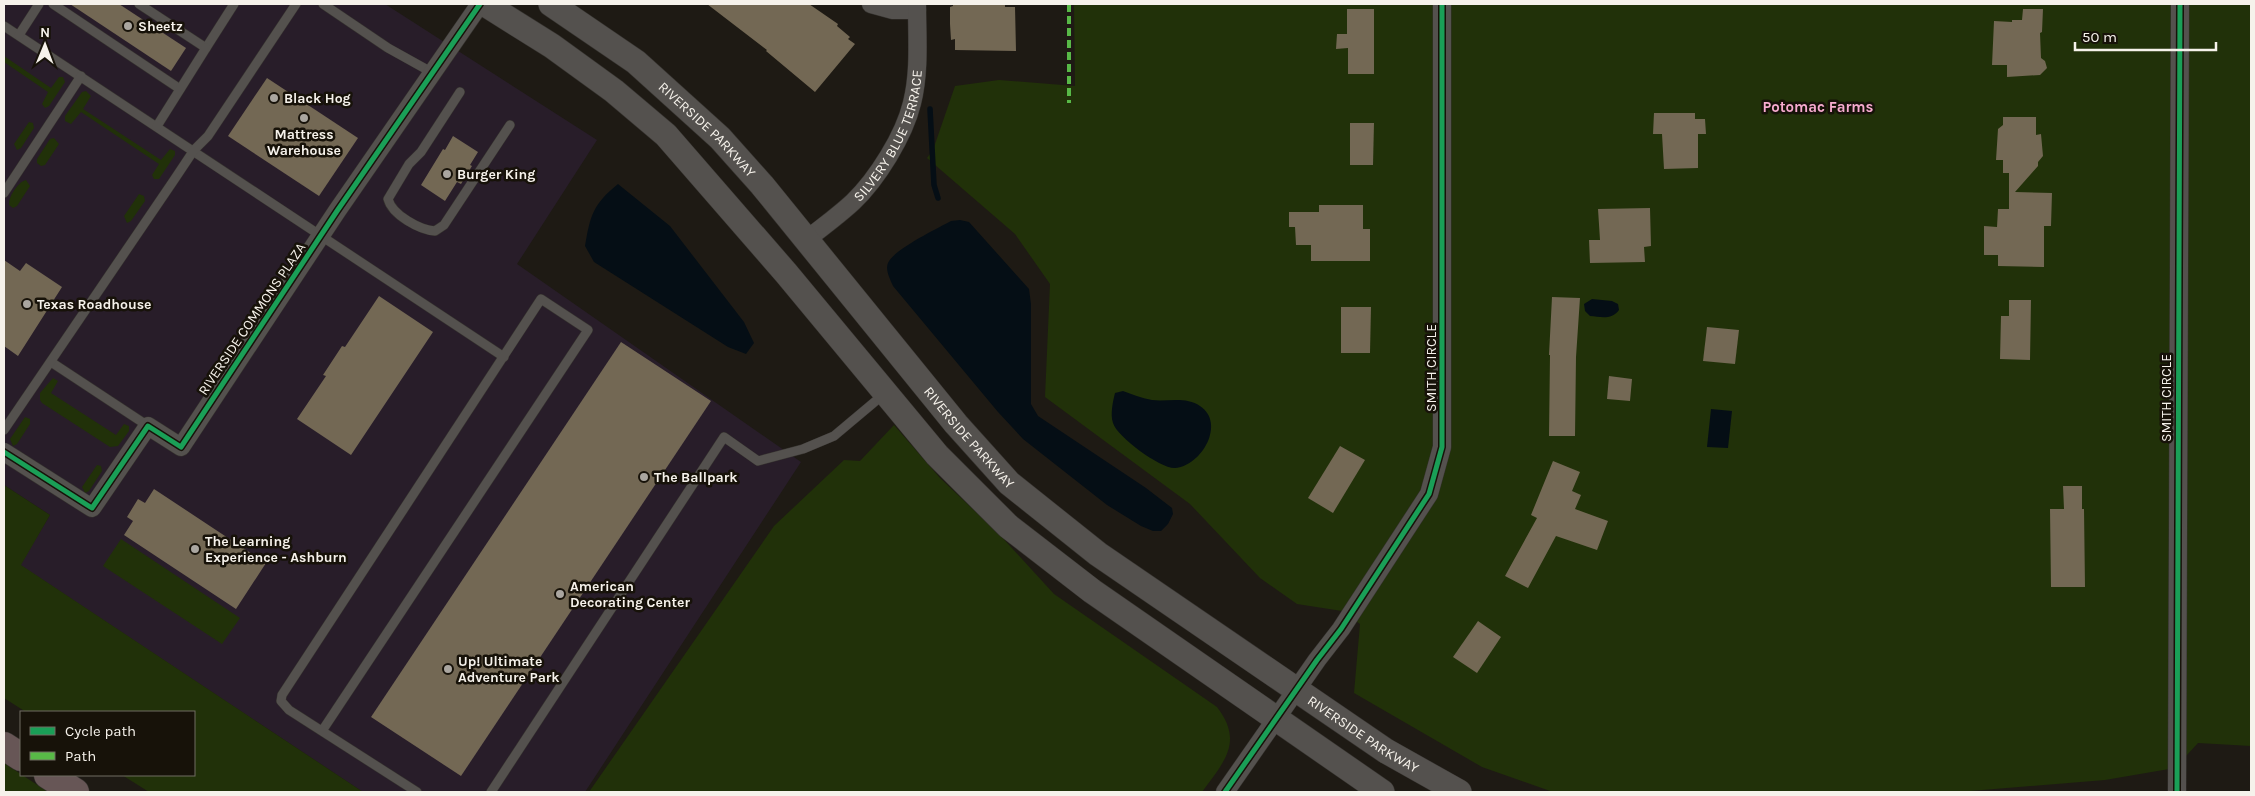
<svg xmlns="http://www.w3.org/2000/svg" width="2255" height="796" viewBox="0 0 2255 796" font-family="Karla,sans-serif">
	<rect width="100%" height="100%" fill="#1e1a14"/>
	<path fill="#281d29" d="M4,4H385L597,140L517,264L801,462L585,792H363L20,565L50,515L4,485Z"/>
	<g fill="#213109">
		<path d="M1074,4H2251V746L2198,743L2175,768L2105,780L1958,792H1553L1482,767L1354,693L1360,624L1342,611L1297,604L1260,578L1190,504L1045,397L1050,284L1015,234L927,158L933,150L955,86L999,80L1075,86Z"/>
		<path d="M4,56L51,88L59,77H63L65,82L49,106L45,108L42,104L48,92L4,62Z"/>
		<path d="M86,91L91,96L83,109L161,160L170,149L175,151V155L159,179H154L152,175L159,164L81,112L71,124L65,121V116L82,92Z"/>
		<path d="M29,122L33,123L34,128L21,148L17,150L14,144Z"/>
		<path d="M54,138L59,144L45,165L41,166L37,163V159L50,139Z"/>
		<path d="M26,180L30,186L17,206L13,208L9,205C8,197 18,182 26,180Z"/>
		<path d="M139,194L144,196L145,201L131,221L127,223L124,216Z"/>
		<path d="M53,378L58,381L51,393L116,435L124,424L129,426V431L118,446L110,447L42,403L40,400V393Z"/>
		<path d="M25,417L30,419V424L17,444L13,446L10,439Z"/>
		<path d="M894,425L940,478L998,533L1054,594L1217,707C1244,742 1224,762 1202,792H589L774,526L844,460L860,461Z"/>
		<path d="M97,465L101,466L102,471L89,491L85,493L82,487Z"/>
		<path d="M4,485L50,515L21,565L363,792H149L122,775H194V712H26L4,698Z"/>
		<path d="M121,539L240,618L222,644L103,566Z"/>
		<path d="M4,763L48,792H4Z"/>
	</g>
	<g fill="#050e15">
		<path d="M618,184L670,226L744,322L754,343L746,354L728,347L594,262L585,246C590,216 593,204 618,184Z"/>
		<path d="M960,220L969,222L1029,289L1031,304V404L1038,416L1146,488L1172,508L1173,514L1168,524L1161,531H1153L1141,526L1107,505L1023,439L998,412L893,286C890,279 885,270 888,263C893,250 938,228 951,221Z"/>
		<path d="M1592,299L1612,301L1618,304L1619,310C1612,320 1601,317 1590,316L1585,311L1584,304Z"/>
		<path d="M1123,391C1132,394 1141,398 1152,400C1167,402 1186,396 1200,406C1226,423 1202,466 1175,468C1161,469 1117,437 1113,423C1110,414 1113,401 1115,393Z"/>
		<path d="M1711,409L1732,411L1728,448L1707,447Z"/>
	</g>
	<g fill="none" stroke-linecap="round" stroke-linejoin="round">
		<path stroke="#050e15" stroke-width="5.5" d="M930,109L934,185L938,198"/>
	</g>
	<g fill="#736854">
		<path d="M70,4H119L186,48L171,71Z"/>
		<path d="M707,4H809L838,24L837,26L850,37L848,39L855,44L815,92L766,51L767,50Z"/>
		<path d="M953,4H1005V7H1015L1016,51L955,50V39L951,40L950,24V7L953,6Z"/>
		<path d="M1347,9H1374V74H1348V48L1336,49L1337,34H1347Z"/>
		<path d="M2023,9H2043L2042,32L2040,33L2041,58L2045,61L2047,68L2040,75L2007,77V65H1992L1994,21L2012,22V20H2022Z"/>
		<path d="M267,78L358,138L319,196L228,136Z"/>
		<path d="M1654,113H1695V119H1705L1706,134H1698V168L1664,169L1662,134H1653Z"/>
		<path d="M2003,117H2036V135L2041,134L2043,156L2038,162V166L2015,192L2052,193L2051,226H2044V267L1998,266V255H1984V226L1997,227L1998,209H2009V173H2003V160H1996L1998,129L2003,125Z"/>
		<path d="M1350,123H1374L1373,165H1350Z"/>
		<path d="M453,136L478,152L470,165L472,166L461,184L457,182L445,201L421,185L443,149L445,150Z"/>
		<path d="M1319,205H1363V229H1370V261H1311V245H1296L1295,227H1289V212H1319Z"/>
		<path d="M1650,208L1651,246L1644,247L1645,262L1590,263L1589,240H1600L1598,209Z"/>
		<path d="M4,260L20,271L26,263L62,287L18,356L4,346Z"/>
		<path d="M379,296L433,332L351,455L297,419L326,376L323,375L342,346L345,347Z"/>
		<path d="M1552,297L1580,298L1576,357L1575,436H1549L1550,355H1549Z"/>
		<path d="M2009,300H2031L2030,360L2000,359L2001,316H2009Z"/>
		<path d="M1341,307H1371L1370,353H1341Z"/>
		<path d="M1707,327L1739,330L1735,364L1703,361Z"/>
		<path d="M621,342L711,401L461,776L371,717Z"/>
		<path d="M1609,376L1632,379L1630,401L1607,399Z"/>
		<path d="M1340,446L1365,460L1333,513L1308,498Z"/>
		<path d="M1553,461L1580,472L1572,491L1581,495L1575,509L1608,521L1597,550L1556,536L1528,588L1505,576L1537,518L1531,515Z"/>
		<path d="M2063,486H2082V509H2084L2085,587H2051L2050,509H2064Z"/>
		<path d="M154,489L266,563L236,609L124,535L133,521L127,517L138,499L145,503Z"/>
		<path d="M1478,621L1501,637L1477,673L1453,657Z"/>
	</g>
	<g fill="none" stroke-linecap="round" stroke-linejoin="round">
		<defs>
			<g id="service">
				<path d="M53,4L180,89"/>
				<path d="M139,4L206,48L234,4"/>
				<path d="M323,4L388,48L433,73"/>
				<path d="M4,26L504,357"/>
				<path d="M19,35L39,4"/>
				<path d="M460,92L421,152L409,164L388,199C392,215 420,230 435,231L444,225L510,125"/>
				<path d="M157,126L206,48"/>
				<path d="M4,193L81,76"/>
				<path d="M51,362L148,426"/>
				<path d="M4,430L174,180L194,150L208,136L296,4"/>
				<path d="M322,731L588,330L541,299L282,695L281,701L289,710L417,792"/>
				<path d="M491,792L724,437L758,461L803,449L834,436L884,394"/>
			</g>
			<g id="minor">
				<path d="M871,4L893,10H917"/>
				<path id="s1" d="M805,241C821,228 838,216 853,202C877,179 904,136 912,103C920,71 917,37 917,4"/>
				<path d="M4,452L92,508L148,426L181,447L337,211L480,4"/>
				<path d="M1225,792L1317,660L1341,629L1429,494L1442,447V4"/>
				<path d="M2177,792L2180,4"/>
			</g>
			<g id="secondary">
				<path d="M485,4L552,46L614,91L666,135L786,273L937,455L1008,526L1092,591L1382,792"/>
				<path id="s2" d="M551,4L636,62L720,138L762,185L956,424L1009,483L1098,554L1386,751L1459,792"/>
			</g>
			<g id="motorway">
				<path d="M4,746L21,757"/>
				<path d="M48,775L75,792"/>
			</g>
		</defs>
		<use href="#service" stroke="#36332f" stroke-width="10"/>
		<use href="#minor" stroke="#36332f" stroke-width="19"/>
		<use href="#secondary" stroke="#36332f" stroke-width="26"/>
		<use href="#motorway" stroke="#36332f" stroke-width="29"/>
		<use href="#service" stroke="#54514e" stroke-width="9"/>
		<use href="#minor" stroke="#54514e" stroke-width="18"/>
		<use href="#secondary" stroke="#54514e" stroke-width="25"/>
		<use href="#motorway" stroke="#675656" stroke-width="28"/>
		<path stroke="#58b947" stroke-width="4" stroke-dasharray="8 4" stroke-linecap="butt" d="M1069,4V103"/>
		<defs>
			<g id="cycleway">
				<path d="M4,452L92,508L148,426L181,447L337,211L480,4"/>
				<path d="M1225,792L1317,660L1341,629L1429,494L1442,447V4"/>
				<path d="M2177,792L2180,4"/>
			</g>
		</defs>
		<use href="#cycleway" stroke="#171209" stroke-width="8"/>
		<use href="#cycleway" stroke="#1a9f57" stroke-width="5"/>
	</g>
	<g fill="#aaa6a0" stroke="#171209" stroke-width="2">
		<circle cx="128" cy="26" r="5"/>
		<circle cx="274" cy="98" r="5"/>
		<circle cx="304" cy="118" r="5"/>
		<circle cx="447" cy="174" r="5"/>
		<circle cx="27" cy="304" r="5"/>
		<circle cx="644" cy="477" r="5"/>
		<circle cx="195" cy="549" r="5"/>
		<circle cx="560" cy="594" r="5"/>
		<circle cx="448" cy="669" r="5"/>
	</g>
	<g text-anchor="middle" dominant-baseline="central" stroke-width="5" stroke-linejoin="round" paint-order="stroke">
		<g font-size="14" font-weight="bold" fill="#f6f2eb" stroke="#171209" text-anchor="start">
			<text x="138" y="26">Sheetz</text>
			<text x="284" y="98">Black Hog</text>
			<text x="304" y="134" text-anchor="middle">Mattress<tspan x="304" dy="16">Warehouse</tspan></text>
			<text x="457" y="174">Burger King</text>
			<text x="37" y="304">Texas Roadhouse</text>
			<text x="654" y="477">The Ballpark</text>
			<text x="205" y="541">The Learning<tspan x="205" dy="16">Experience - Ashburn</tspan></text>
			<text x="570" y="586">American<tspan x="570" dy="16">Decorating Center</tspan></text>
			<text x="458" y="661">Up! Ultimate<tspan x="458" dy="16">Adventure Park</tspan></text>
		</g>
		<g font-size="14" fill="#f6f2eb" stroke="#171209">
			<text stroke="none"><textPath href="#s2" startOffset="201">RIVERSIDE PARKWAY</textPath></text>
			<text stroke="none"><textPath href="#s1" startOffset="139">SILVERY BLUE TERRACE</textPath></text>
			<text transform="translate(252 319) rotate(-56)">RIVERSIDE COMMONS PLAZA</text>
			<text transform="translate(1431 368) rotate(-90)">SMITH CIRCLE</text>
			<text transform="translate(2166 398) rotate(-90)">SMITH CIRCLE</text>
			<text stroke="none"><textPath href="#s2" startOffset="606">RIVERSIDE PARKWAY</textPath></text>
			<text stroke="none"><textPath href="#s2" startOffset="1101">RIVERSIDE PARKWAY</textPath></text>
		</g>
		<g font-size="15" font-weight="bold" fill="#f8acd0" stroke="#171209">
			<text x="1818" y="107">Potomac Farms</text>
		</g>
	</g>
	<rect width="2255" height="796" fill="none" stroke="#f6f2eb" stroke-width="10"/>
	<rect x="20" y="711" width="175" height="65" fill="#171209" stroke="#706c63"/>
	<rect x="30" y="727" width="25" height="8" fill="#1a9f57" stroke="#706c63"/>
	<text x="65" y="736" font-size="15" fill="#f6f2eb">Cycle path</text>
	<rect x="30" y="752" width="25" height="8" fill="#58b947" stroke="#706c63"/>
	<text x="65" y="761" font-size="15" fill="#f6f2eb">Path</text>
	<g transform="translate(45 45) rotate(1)" stroke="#171209" stroke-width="4" paint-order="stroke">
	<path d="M0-4L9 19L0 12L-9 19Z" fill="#f6f2eb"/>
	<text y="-8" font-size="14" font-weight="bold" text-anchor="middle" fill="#f6f2eb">N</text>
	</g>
	<path d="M2075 42v8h141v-8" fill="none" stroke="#f6f2eb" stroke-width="2.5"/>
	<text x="2082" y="42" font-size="15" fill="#f6f2eb" stroke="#171209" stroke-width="4" paint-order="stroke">50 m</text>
</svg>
